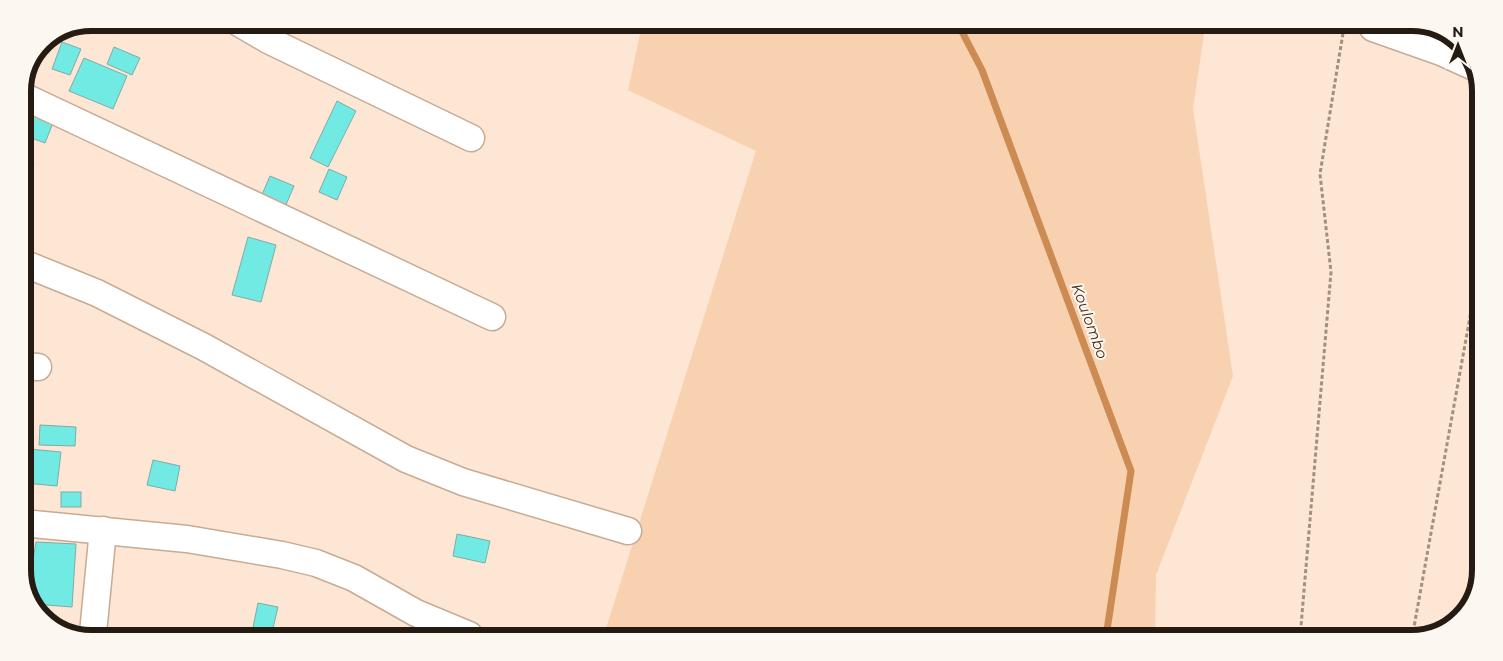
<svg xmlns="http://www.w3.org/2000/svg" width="1503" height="661" viewBox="0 0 1503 661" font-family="Montserrat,sans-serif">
	<rect width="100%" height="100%" fill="#fde6d3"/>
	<path fill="#f8d1b1" d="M642,25L1205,27L1193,109L1233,376L1156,575L1155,637L604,635L756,151L628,90Z"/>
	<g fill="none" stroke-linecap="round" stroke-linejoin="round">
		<path stroke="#cc8b52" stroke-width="7" d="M959,26L982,70L1131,471L1106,637"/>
	</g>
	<g fill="#72eae4" stroke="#80aaa7">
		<path d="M62,42L81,49L70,75L52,69Z"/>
		<path d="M114,47L140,58L132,75L107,64Z"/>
		<path d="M84,58L127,76L113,109L69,91Z"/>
		<path d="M337,101L356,111L328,167L310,158Z"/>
		<path d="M23,105L55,118L45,143L23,135Z"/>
		<path d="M23,159L34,163L26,183L23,182Z"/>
		<path d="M329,169L347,177L337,200L319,192Z"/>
		<path d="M270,176L294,186L285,207L261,197Z"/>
		<path d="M248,237L276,245L261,302L232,295Z"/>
		<path d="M40,425L76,427L75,446L39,445Z"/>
		<path d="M29,449L61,452L57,486L25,483Z"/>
		<path d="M153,460L180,466L175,491L147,485Z"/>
		<rect x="61" y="492" width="20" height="15"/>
		<path d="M457,534L490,541L485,563L453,556Z"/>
		<path d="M36,542L76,544L72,607L34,604L28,589Z"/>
		<path d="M258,603L278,607L272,632L253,627Z"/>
	</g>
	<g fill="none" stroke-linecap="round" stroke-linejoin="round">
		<defs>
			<g id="minor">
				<path d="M239,23L268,40L471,138"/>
				<path d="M1373,28L1441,52L1474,67"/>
				<path d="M23,96L492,317"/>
				<path d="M23,263L97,293L204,347L406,459L463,482L628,531"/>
				<path d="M23,366L38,367"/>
				<path d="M23,523L187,539L282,555L316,563L354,578L416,613L469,635"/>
				<path d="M93,633L103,530"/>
			</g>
		</defs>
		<use href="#minor" stroke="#c7ab94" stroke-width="29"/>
		<g stroke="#a19081" stroke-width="3" stroke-dasharray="4 2.5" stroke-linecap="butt">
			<path d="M1300,638L1331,272L1320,174L1344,27"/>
			<path d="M1412,638L1479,267"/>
		</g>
		<use href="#minor" stroke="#fff" stroke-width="26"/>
	</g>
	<g text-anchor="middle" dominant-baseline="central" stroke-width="4" stroke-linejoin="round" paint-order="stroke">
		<g font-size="15" font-style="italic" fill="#472c13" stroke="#fdf7f2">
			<text transform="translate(1090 321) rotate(70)">Koulombo</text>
		</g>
	</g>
	<path d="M0 0H1503V661H0ZM91 31H1412A60 60 0 0 1 1472 91V570A60 60 0 0 1 1412 630H91A60 60 0 0 1 31 570V91A60 60 0 0 1 91 31Z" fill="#fdf7f2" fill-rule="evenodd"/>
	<path fill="none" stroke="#251b12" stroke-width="6" d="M91 31H1412A60 60 0 0 1 1472 91V570A60 60 0 0 1 1412 630H91A60 60 0 0 1 31 570V91A60 60 0 0 1 91 31Z"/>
	<g transform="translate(1458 45)" stroke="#fdf7f2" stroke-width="4" paint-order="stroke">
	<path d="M0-4L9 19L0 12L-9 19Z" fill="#251b12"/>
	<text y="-8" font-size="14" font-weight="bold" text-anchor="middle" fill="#251b12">N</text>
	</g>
</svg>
